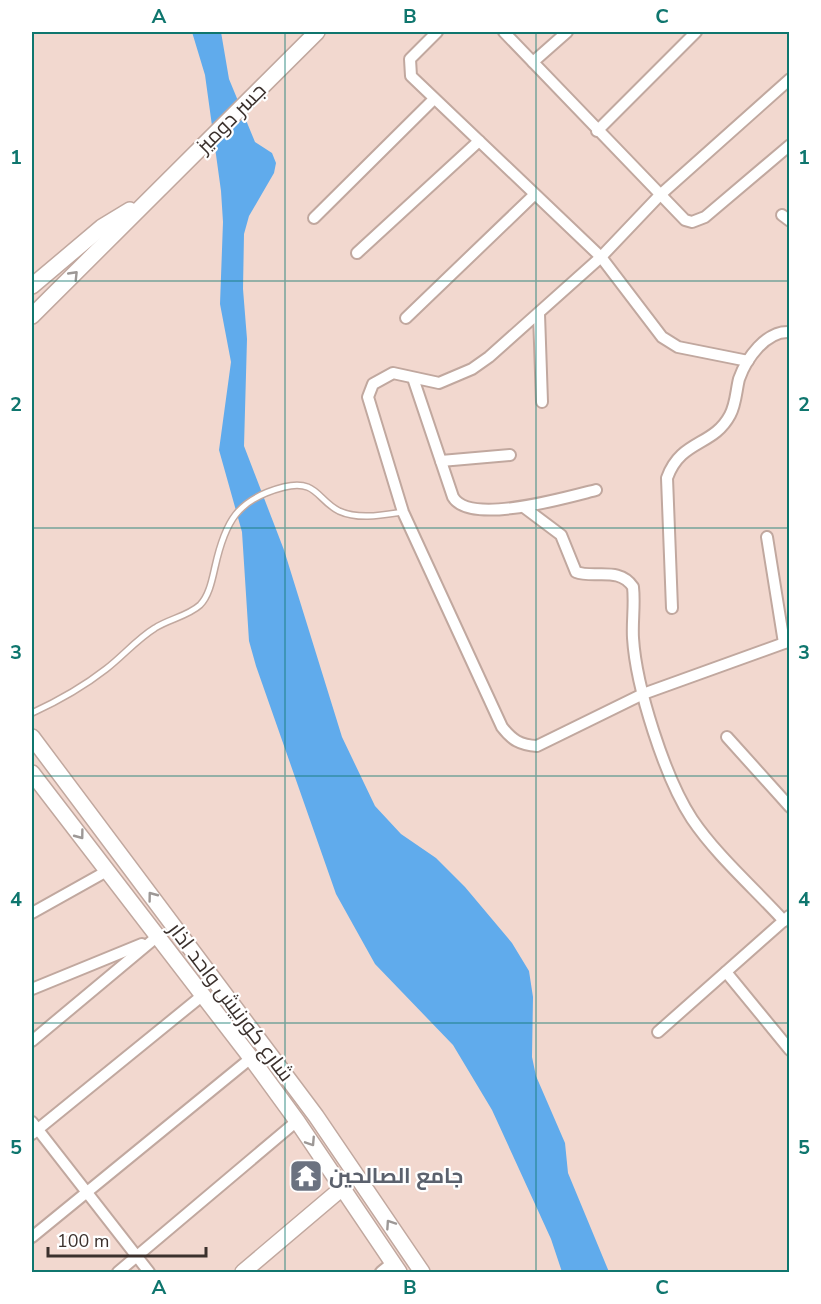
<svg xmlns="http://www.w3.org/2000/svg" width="821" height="1304" viewBox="0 0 821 1304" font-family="'Nunito Sans',Cairo,sans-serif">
	<rect width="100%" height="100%" fill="#f2d8cf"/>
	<path fill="#60abec" d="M192,32H221L229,79L255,142L272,153L276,163L274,173L249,216L244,234L243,289L247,339L244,446L284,550L342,737L375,806L401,834L436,858L465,887L512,943L529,971L533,997L532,1057L536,1076L565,1143L568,1173L609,1272H562L551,1239L492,1110L453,1045L375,964L336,894L256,666L249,641L242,532L219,450L231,362L220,304L223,222L221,191L205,75Z"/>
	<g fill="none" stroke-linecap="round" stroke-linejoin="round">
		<defs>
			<path id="lane" d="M32,713C58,701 83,687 106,669C123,656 137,639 155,628C169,619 188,616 200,605C209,596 212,580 215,567C225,522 237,499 284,487C317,479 317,500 339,511C359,520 383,515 403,512"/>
			<g id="street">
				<path d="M437,32L410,59L411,76L601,257L662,337L678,347L748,361"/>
				<path d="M504,32L685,220L692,222L705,217L790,145"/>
				<path d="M533,62L567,32"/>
				<path d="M790,79L660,195L601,257L489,357L472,369L439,383L393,373L373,384L368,397L403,512L502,727C512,740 520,745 537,746L643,694L790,641"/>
				<path d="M597,131L696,32"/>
				<path d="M782,215L790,221"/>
				<path d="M314,218L434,99"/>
				<path d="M357,253L479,141"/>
				<path d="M539,314L542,402"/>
				<path d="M406,318L534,195"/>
				<path d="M413,378L453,497C470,526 568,497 596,490"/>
				<path d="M441,461L510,455"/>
				<path d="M525,508L561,535L576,572C594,579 619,566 633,587C635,604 632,621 633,638C636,687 665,778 692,819C717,856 754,888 784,921"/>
				<path d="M767,537L784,643"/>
				<path d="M672,608L667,478C681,439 713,447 730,415C736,404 736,391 739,379C746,359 766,330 790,332"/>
				<path d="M727,737L790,807"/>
				<path d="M32,913L107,871"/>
				<path d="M726,972L790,1050"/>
				<path d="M32,989L142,944"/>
				<path d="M658,1032L789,916"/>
				<path d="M32,1041L153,940"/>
				<path d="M32,1122L149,1272"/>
				<path d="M32,1134L203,995"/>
				<path d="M32,1237L251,1058"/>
				<path d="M118,1272L297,1121"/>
				<path d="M381,1272L392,1263"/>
			</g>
			<g id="secondary">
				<path d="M32,286L102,227L130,210"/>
				<path d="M32,316L317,32"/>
				<path d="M32,737L316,1116L422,1272"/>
				<path d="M32,773L251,1058L297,1121L399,1272"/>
				<path d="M243,1272L341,1189"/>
			</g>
		</defs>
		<use href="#lane" stroke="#c1a89f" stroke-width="8"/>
		<use href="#street" stroke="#c1a89f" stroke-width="14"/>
		<use href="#secondary" stroke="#c1a89f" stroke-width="18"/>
		<use href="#lane" stroke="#fff" stroke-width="5"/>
		<use href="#street" stroke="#fff" stroke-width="10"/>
		<use href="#secondary" stroke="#fff" stroke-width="15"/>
	</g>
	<defs><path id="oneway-chevron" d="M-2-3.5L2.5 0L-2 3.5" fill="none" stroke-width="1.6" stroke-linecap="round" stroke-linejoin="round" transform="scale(1.5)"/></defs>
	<g stroke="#9d9896">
		<use href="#oneway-chevron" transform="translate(74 275) rotate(-46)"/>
		<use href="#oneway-chevron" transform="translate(80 835) rotate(53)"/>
		<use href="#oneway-chevron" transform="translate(152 896) rotate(-127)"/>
		<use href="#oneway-chevron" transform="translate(311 1142) rotate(57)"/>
		<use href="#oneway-chevron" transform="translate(390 1224) rotate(-124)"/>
	</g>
	<path fill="none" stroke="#0f766e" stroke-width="1.5" stroke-opacity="0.55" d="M285,32V1272M536,32V1272M32,281H790M32,528H790M32,776H790M32,1023H790"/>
	<defs>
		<symbol id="temple-square" viewBox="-11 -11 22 22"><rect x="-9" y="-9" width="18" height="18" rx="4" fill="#6b7280" stroke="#fff"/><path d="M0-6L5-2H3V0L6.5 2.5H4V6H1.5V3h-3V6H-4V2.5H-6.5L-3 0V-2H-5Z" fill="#fff"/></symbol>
	</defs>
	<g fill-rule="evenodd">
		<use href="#temple-square" x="287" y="1157" width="38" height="38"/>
	</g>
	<g text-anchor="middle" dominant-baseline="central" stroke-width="4.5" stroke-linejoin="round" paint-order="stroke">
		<g font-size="21" fill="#3b312d" stroke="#fff">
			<text transform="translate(231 118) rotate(-45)">جسر دوميز</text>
			<text transform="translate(231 1002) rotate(53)">شارع كورنيش واحد اذار</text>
		</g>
		<g font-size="21" font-weight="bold" fill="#5b616d" stroke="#fff" text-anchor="start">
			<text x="329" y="1176">جامع الصالحين</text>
		</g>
	</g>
	<rect width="821" height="1304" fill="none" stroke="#ffffff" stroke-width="66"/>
	<path d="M48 1247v9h158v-9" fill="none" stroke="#3b312d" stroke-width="3"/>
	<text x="57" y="1247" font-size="18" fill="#3b312d" stroke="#ffffff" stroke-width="4.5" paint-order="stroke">100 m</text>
	<rect x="33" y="33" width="755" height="1238" fill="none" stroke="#0f766e" stroke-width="2"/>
	<g font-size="20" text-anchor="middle" font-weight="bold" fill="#0f766e">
		<text x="159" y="23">A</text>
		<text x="410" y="23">B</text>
		<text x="662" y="23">C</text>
		<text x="16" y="164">1</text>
		<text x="804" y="164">1</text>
		<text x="16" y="411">2</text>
		<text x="804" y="411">2</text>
		<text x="16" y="659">3</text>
		<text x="804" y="659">3</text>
		<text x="16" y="906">4</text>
		<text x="804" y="906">4</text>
		<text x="16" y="1154">5</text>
		<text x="804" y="1154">5</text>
		<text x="159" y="1294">A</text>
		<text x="410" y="1294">B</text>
		<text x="662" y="1294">C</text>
	</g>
</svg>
